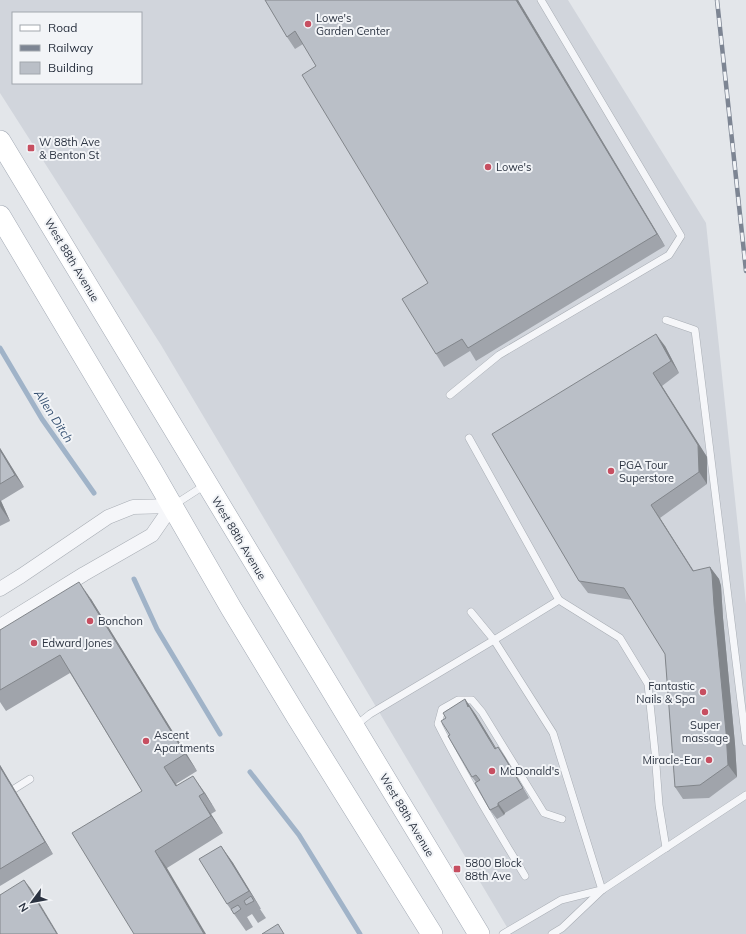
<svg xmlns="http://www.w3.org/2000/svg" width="746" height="934" viewBox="0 0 746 934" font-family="Mulish,sans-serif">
	<rect width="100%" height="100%" fill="#e3e6ea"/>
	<path fill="#d1d5dc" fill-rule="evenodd" d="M0,0H568L706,223L746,604V934H511L161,345L0,93ZM13,13H141V83H13Z"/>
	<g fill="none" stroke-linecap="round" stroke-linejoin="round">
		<g stroke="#a0b3c8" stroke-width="5">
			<path d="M0,348L42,419L94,493"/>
			<path d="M134,579L157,629L220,734"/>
			<path d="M250,772L299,835L360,934"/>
		</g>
		<defs>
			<g id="service">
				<path d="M666,320L695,330L746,742"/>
				<path d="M450,395L499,355L669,255L681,236L541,0"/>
				<path d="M469,438L559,600L620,638L648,684L655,752L659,805L666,848"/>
				<path d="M174,505L205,485"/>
				<path d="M471,612L494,640L553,733L602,890"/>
				<path d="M355,726L370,714L494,640L559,600"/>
				<path d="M14,789L30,779"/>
				<path d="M525,876C495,826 464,776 438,724L442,709L458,700H472L482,712L544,813L562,819"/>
				<path d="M503,934L561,900L601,890"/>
				<path d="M552,934L562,928L602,890L746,795"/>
			</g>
			<g id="minor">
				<path d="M0,589L21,576L108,517L133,507L172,506"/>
				<path d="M0,626L84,574L152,535L172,506"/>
			</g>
			<g id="primary">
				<path d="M0,141L479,934"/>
				<path d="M0,216L152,471L231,608L297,717L432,934"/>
			</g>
		</defs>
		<use href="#service" stroke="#a8adb4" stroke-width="8"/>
		<use href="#minor" stroke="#a8adb4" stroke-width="15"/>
		<use href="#primary" stroke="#a3aab5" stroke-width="22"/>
		<use href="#service" stroke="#f5f6f9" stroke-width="7"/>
		<use href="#minor" stroke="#f5f6f9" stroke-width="14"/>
		<use href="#primary" stroke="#fff" stroke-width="21"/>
		<defs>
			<path id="rail" d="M717,0L746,271"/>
		</defs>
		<use href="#rail" stroke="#7d8593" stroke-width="4.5"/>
		<use href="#rail" stroke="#f2f4f7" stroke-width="3" stroke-dasharray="9" stroke-linecap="butt"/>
	</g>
	<g fill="#a0a4ab">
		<path d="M265,0H518L665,246L476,361L470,351L444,367L436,354L428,283L316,66L303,44L295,49L287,37Z"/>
		<path d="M665,346L679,373L662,386L707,457V484L660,518L694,571L710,567L719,579L721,586L723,618L735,744L737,777L709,798L683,799L675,787L665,654L632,600L588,593L579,581L492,434Z"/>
		<path d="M0,448L24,487L1,501L10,521L0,526Z"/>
		<path d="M91,599L197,771L176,784L177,786L205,793L216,811L211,814L223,833L167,868L134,934L142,791L70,673L6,711L0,702V630Z"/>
		<path d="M465,699L476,715L496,748L498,747L505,757L529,798L505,813L504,815L497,819L490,810L476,782L472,777L450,735L446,718Z"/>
		<path d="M0,765L53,854L0,886Z"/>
		<path d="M221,846L233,863L261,909H260L266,918L258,923L252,914L247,917L253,927L246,931L227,904Z"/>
	</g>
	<g fill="#82868b">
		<path d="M516,0H518L665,246L657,234Z"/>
		<path d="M656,334L665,346L679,373L671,361Z"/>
		<path d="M653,373L662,386L707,457V484L699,472Z"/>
		<path d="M0,448L24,487L15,475L0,450Z"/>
		<path d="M0,500L1,501L10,521L1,508L0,506Z"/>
		<path d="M651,505L660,518L701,583L693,571Z"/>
		<path d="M710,567L719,579L721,586L723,618L735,744L737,777L728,765Z"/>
		<path d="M79,582L91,599L197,771L185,754Z"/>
		<path d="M465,699L476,715L502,758L468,707Z"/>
		<path d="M498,747L505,757L529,798L523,788Z"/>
		<path d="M0,765L53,854L45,842L0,767Z"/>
		<path d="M164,767L176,784L188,804L176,786Z"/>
		<path d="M193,776L205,793L216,811L204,793Z"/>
		<path d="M199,796L211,814L223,833L211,816Z"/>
		<path d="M498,803L505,813L504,815L498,806Z"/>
		<path d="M221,846L233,863L261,909L249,891Z"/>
		<path d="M155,851L167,868L206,934H204Z"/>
		<path d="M24,880L31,889L58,934H57Z"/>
	</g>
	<g fill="#babfc7" stroke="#82868b">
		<path d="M265,0H516L657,234L468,348L462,339L436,354L402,299L428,283L302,75L316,66L295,31L287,37Z"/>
		<path d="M656,334L671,361L653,373L698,445L699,472L651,505L693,571L710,567L712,574L714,605L726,732L728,765L700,785L675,787L665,654L624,588L579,581L492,434Z"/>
		<path d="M0,450L15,475L0,484Z"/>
		<path d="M79,582L185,754L164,767L176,786L193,776L204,793L199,796L211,816L155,851L204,934H134L72,833L142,791L60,655L0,690V630Z"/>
		<path d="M465,699L468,707L469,706L495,749L498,747L523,788L498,803V806L490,810L475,783L480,780L476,775L472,777L448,736L450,735L441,721L446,718L443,713Z"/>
		<path d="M0,767L45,842L0,869Z"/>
		<path d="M221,846L249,891L227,904L199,859Z"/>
		<path d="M24,880L57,934H0V895Z"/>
		<path d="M251,896L254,901L246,905L244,901Z"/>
		<path d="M238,905L241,909L234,914L231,909Z"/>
		<path d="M278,924L284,934H262Z"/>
	</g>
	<g fill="#c74f61" stroke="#f2f4f7" stroke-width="1.5">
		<circle cx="308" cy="24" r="4"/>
		<rect x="27" y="144" width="8" height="8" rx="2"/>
		<circle cx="488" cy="167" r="4"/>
		<circle cx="611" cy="471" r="4"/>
		<circle cx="90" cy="621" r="4"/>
		<circle cx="34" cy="643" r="4"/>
		<circle cx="703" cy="692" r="4"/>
		<circle cx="705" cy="712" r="4"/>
		<circle cx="146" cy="741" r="4"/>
		<circle cx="709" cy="760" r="4"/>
		<circle cx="492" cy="771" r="4"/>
		<rect x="453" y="865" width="8" height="8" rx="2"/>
	</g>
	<g text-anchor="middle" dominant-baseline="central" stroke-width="4" stroke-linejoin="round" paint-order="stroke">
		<g font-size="11" fill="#2b3341" stroke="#f2f4f7" text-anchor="start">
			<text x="316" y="18">Lowe's<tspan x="316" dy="13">Garden Center</tspan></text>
			<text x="39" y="142">W 88th Ave<tspan x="39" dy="13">&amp; Benton St</tspan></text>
			<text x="496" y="167">Lowe's</text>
			<text x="619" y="465">PGA Tour<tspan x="619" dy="13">Superstore</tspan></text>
			<text x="98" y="621">Bonchon</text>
			<text x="42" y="643">Edward Jones</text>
			<text x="695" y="686" text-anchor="end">Fantastic<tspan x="695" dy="13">Nails &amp; Spa</tspan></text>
			<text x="705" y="725" text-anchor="middle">Super<tspan x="705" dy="13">massage</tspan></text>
			<text x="154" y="735">Ascent<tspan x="154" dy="13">Apartments</tspan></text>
			<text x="701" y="760" text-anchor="end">Miracle-Ear</text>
			<text x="500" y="771">McDonald's</text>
			<text x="465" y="863">5800 Block<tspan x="465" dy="13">88th Ave</tspan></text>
		</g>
		<g font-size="11" fill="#2b3341" stroke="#f2f4f7">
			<text transform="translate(72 260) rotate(59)">West 88th Avenue</text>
			<text transform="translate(239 538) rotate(59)">West 88th Avenue</text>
			<text transform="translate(407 815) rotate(59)">West 88th Avenue</text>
		</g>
		<g font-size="12" font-style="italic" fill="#375273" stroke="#f2f4f7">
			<text transform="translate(54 416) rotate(57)">Allen Ditch</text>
		</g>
	</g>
	<rect x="12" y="12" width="130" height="72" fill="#f2f4f7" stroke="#a2a7ae"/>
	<rect x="20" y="25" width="20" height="6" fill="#ffffff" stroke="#a2a7ae"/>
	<text x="48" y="32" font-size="12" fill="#2b3341">Road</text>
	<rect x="20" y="45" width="20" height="6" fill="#7d8593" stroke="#a2a7ae"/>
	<text x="48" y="52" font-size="12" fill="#2b3341">Railway</text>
	<rect x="20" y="62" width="20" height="12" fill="#babfc7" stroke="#a2a7ae"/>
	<text x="48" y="72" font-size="12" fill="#2b3341">Building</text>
	<g transform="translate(32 902) rotate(238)" stroke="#f2f4f7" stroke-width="3" paint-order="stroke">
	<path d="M0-3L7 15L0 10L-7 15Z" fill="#2b3341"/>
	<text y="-6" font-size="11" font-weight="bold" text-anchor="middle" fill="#2b3341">N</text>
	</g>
</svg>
